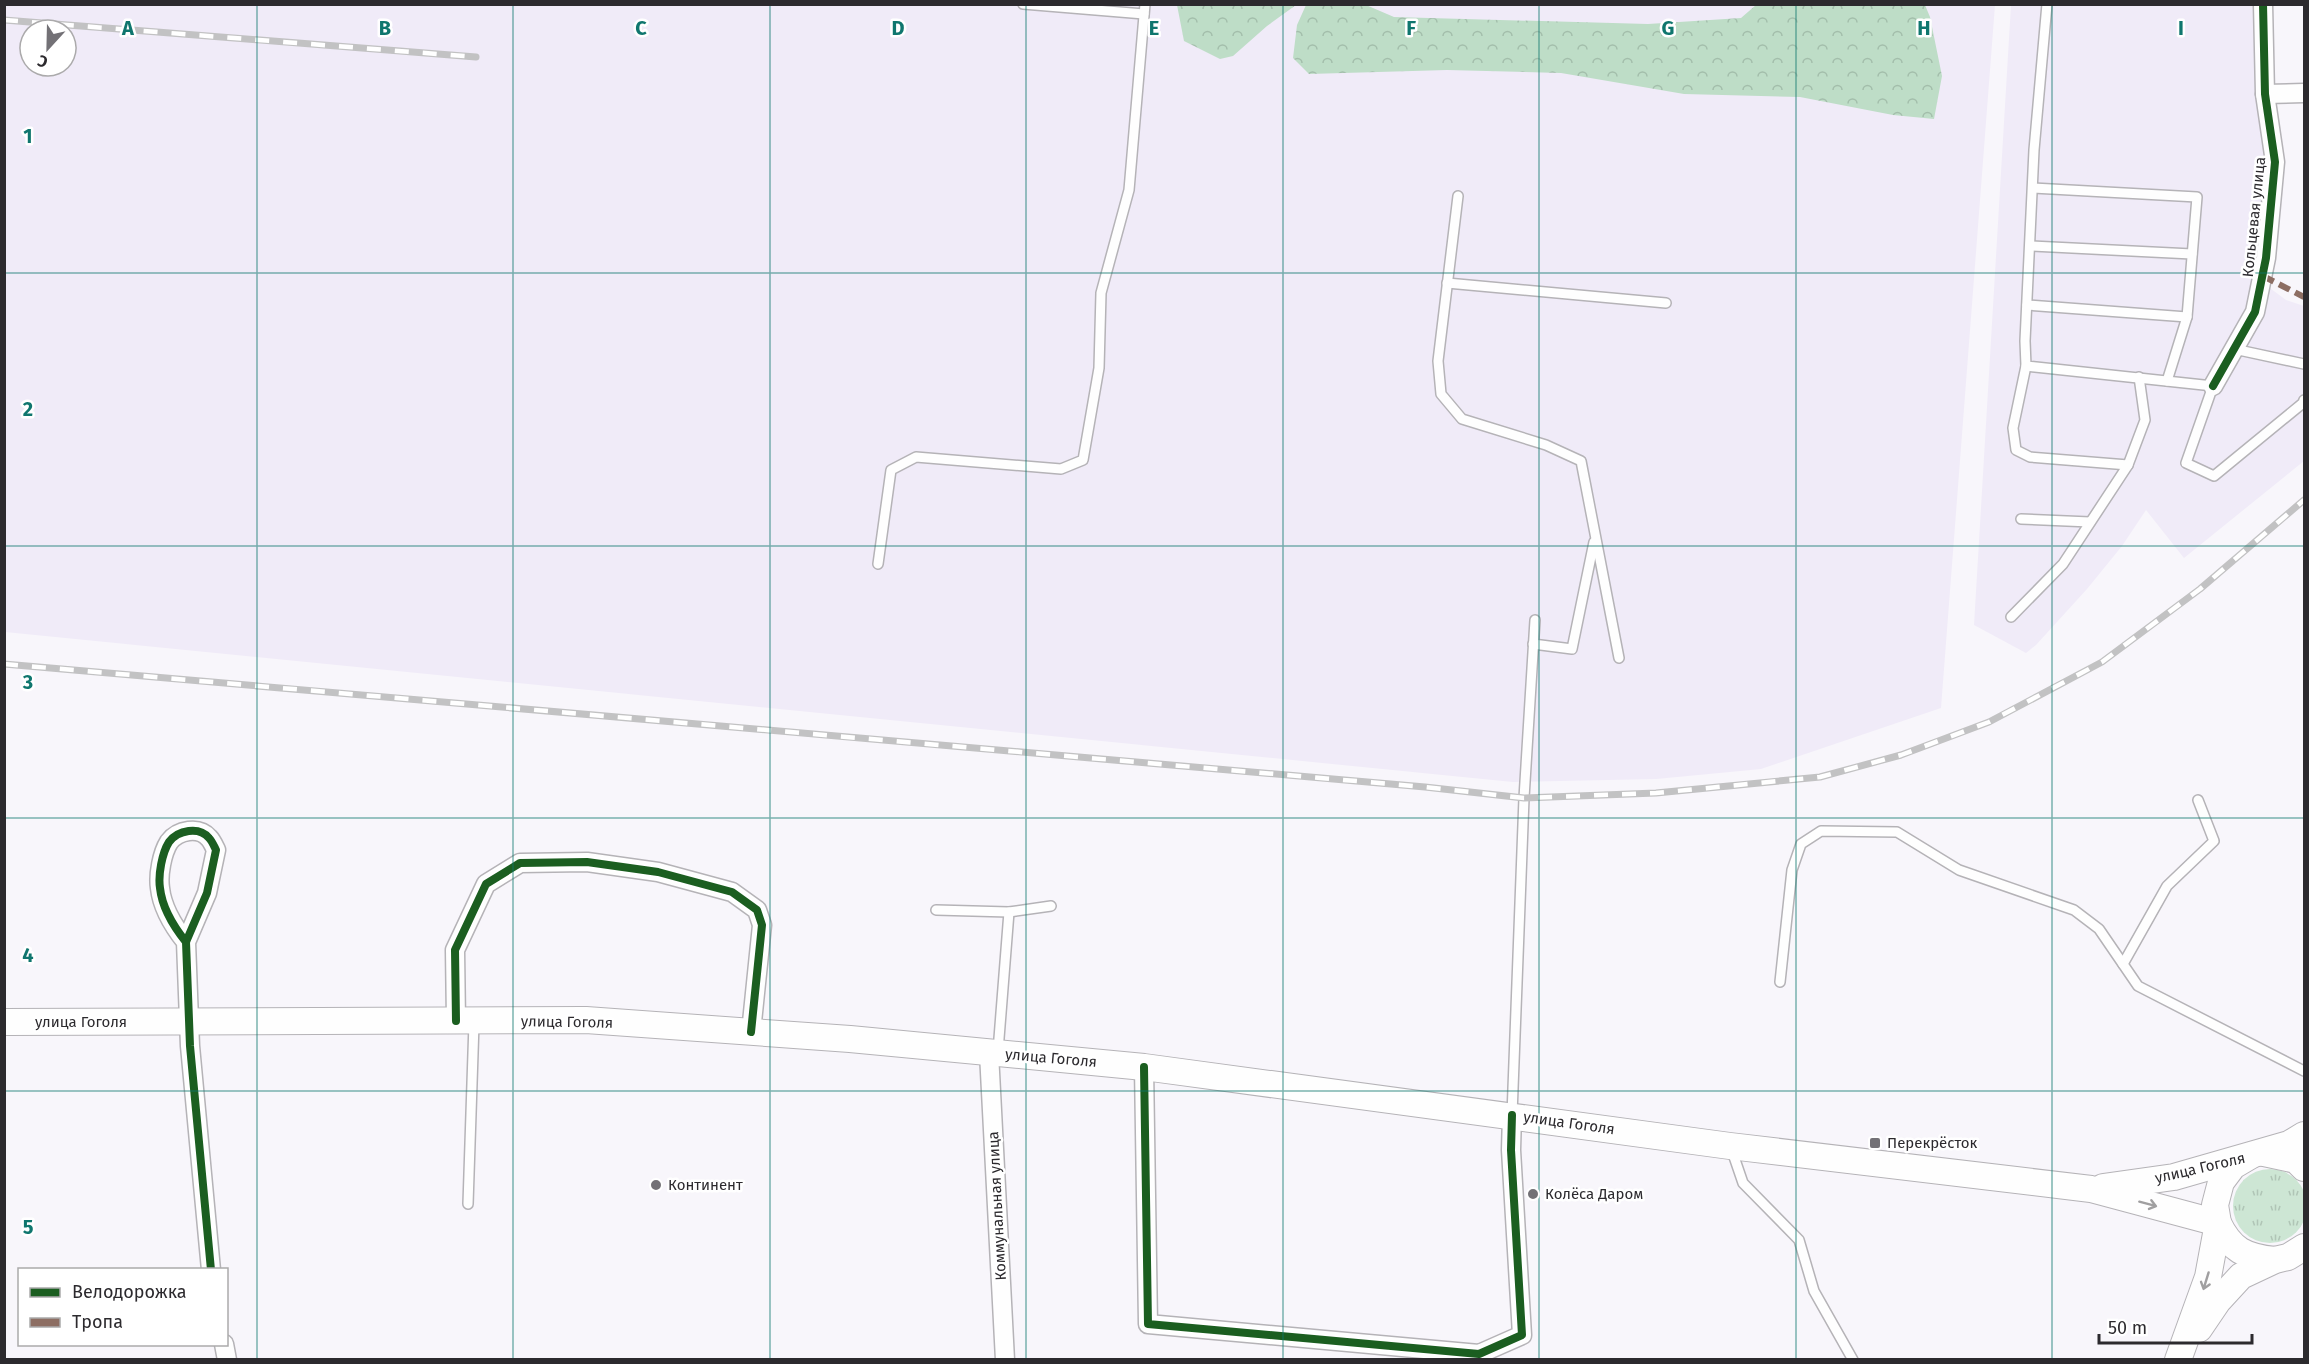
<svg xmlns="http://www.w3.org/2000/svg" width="2309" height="1364" viewBox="0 0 2309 1364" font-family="'Fira Sans',sans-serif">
	<defs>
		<pattern id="grass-tufts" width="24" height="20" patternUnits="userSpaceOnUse" patternTransform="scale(1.5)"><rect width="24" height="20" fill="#cde6d4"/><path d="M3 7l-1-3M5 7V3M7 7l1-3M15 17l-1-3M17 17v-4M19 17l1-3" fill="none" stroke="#b0c5b6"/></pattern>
		<pattern id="forest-crowns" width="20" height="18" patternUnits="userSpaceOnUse" patternTransform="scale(1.5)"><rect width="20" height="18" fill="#beddc7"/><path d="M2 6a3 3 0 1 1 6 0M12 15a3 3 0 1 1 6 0" fill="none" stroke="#a3beab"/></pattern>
	</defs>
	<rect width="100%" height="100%" fill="#f8f6fb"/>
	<g fill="#f0ebf8" fill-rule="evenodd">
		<path d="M4,5H1995L1941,708L1761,769L1656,779L1513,782L5,632ZM30,30H66V66H30Z"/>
		<path d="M2011,5H2262L2265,133L2262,216L2255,277L2286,300L2304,306V461L2184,558L2146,510L2122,546L2087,589L2036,645L2026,653L1974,625Z"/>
	</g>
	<circle fill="url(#grass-tufts)" cx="2270" cy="1206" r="37"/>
	<g fill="url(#forest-crowns)">
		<path d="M1177,5V4L1296,5L1267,26L1233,56L1220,59L1184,41Z"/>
		<path d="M1925,5L1930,17L1942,76L1934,119L1893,115L1800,97L1684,94L1561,73L1447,70L1309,74L1293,58L1297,25L1306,5H1366L1394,17L1648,24L1741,18L1756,5Z"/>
	</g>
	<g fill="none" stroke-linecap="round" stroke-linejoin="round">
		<defs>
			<g id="service">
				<path d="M1023,4L1144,14"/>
				<path d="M2047,4L2034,150L2025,341L2026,366L2213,386L2186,463L2214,476L2303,403L2304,400"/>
				<path d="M2033,188L2197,197L2187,317L2167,381"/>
				<path d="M1458,196L1438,361L1441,394L1462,419L1546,445L1581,461L1619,658"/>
				<path d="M2031,246L2192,254"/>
				<path d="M1447,283L1666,303"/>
				<path d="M2027,305L2187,317"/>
				<path d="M2234,349L2304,364"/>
				<path d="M2026,366L2013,428L2016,450L2030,457L2128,465"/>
				<path d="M2021,519L2090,522"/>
				<path d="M878,564L891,470L916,457L1061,469L1083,460L1099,368L1101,293L1129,190L1145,4"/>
				<path d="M2011,617L2063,564L2128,465L2145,420L2139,377"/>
				<path d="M1533,644L1572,649L1594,542"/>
				<path d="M936,910L1009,912L1051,906"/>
				<path d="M2123,964L2167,886L2214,841L2198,800"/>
				<path d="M1780,982L1792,870L1801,844L1821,831L1897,832L1959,870L2074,910L2099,929L2138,986L2304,1071"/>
				<path d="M998,1051L1009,912"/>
				<path d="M1512,1115L1524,798L1535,620"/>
				<path d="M1731,1148L1743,1183L1799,1240L1814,1291L1853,1360"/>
				<path d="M468,1204L474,1023"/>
			</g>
			<g id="minor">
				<path d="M2265,94L2304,93"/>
				<path d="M2213,386L2255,312L2266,258L2275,162L2265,94L2263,4"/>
				<path d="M186,942C174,927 162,907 160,888C158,875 162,853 169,842C178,830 199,826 209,838C212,841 214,846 216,850L207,893L186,942L190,1046L211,1270"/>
				<path d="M456,1021L455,950L486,884L520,863L587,862L658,872L732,892L757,910L762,925L751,1032"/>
				<path d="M989,1053L1005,1360"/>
				<path d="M1144,1067L1148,1324L1479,1354L1522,1335L1511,1150L1512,1115"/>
				<path d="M224,1344L227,1360"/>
			</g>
			<g id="secondary">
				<path d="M4,1022L586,1020L850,1039L1144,1067L1730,1146L2091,1189L2218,1223C2231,1250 2245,1257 2275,1260"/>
				<path d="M2264,1153L2296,1160L2304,1168"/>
				<path d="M2103,1187L2174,1177L2289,1144L2304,1135"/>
				<path d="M2199,1329L2218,1301L2241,1276L2275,1260L2288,1257L2304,1247"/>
				<path d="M2178,1360L2208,1277L2218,1223L2215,1205L2221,1182L2233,1166L2250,1156"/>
			</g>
		</defs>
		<use href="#service" stroke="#b5b3b7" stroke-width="12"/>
		<use href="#minor" stroke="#b5b3b7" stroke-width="21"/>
		<use href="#secondary" stroke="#b5b3b7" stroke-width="28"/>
		<use href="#service" stroke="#fefefe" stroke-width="9"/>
		<use href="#minor" stroke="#fefefe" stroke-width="18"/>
		<use href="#secondary" stroke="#fefefe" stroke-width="26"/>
		<defs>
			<g id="rail">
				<path d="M4,20L476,57"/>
				<path d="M4,664L1425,787L1524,798L1656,793L1820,777L1901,755L1989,722L2102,662L2200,589L2304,500"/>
			</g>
		</defs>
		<use href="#rail" stroke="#c2c2c3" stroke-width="7"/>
		<use href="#rail" stroke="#fff" stroke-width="4.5" stroke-dasharray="14" stroke-linecap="butt"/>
		<path stroke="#8d6e63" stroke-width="6" stroke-dasharray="12 6" stroke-linecap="butt" d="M2263,276L2304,297"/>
		<defs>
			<g id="cycleway">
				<path d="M2213,386L2255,312L2266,258L2275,162L2265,94L2263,4"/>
				<path d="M186,942C174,927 162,907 160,888C158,875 162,853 169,842C178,830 199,826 209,838C212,841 214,846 216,850L207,893L186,942L190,1046L211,1270"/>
				<path d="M456,1021L455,950L486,884L520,863L587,862L658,872L732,892L757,910L762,925L751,1032"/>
				<path d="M1144,1067L1148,1324L1479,1354L1522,1335L1511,1150L1512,1115"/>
			</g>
		</defs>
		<use href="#cycleway" stroke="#fff" stroke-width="11"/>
		<use href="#cycleway" stroke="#1b5e20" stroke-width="8"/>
	</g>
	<defs><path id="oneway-shaft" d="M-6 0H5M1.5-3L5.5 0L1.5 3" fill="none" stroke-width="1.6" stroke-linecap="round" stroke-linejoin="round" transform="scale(1.5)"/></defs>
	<g stroke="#a09fa0">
		<use href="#oneway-shaft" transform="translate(2148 1204) rotate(15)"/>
		<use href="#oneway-shaft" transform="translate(2206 1281) rotate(107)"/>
	</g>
	<path fill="none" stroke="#0f766e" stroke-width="1.5" stroke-opacity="0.55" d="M257,4V1360M513,4V1360M770,4V1360M1026,4V1360M1283,4V1360M1539,4V1360M1796,4V1360M2052,4V1360M4,273H2304M4,546H2304M4,818H2304M4,1091H2304"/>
	<g fill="#737176" stroke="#fff" stroke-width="2">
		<rect x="1869" y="1137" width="12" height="12" rx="3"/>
		<circle cx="656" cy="1185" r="6"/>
		<circle cx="1533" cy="1194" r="6"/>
	</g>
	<g text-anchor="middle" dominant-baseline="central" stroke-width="5" stroke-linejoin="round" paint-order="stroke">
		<g font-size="15" fill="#2c2a2e" stroke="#fff">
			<text transform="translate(2254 217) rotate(-84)">Кольцевая улица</text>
			<text x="81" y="1022">улица Гоголя</text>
			<text transform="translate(567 1022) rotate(1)">улица Гоголя</text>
			<text transform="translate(1051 1058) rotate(5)">улица Гоголя</text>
			<text transform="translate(1569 1123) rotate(8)">улица Гоголя</text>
			<text transform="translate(2200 1168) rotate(-13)">улица Гоголя</text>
			<text transform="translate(997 1206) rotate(-93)">Коммунальная улица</text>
		</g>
		<g font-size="15" fill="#2c2a2e" stroke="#fff" text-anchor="start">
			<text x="1887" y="1143">Перекрёсток</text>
			<text x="668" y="1185">Континент</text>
			<text x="1545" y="1194">Колёса Даром</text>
		</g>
	</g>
	<g font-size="20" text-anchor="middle" font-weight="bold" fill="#0f766e" stroke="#fff" stroke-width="5" stroke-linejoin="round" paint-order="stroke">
		<text x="128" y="35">A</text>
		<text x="385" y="35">B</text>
		<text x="641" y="35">C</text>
		<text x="898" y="35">D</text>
		<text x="1154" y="35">E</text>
		<text x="1411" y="35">F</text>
		<text x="1668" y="35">G</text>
		<text x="1924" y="35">H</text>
		<text x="2181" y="35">I</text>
		<text x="28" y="143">1</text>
		<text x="28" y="416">2</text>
		<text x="28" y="689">3</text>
		<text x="28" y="962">4</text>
		<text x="28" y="1234">5</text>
	</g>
	<rect width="2309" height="1364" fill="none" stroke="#2c2a2e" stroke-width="12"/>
	<rect x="18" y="1268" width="210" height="78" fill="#ffffff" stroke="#abaaab" stroke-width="1.5"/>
	<rect x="30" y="1288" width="30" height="9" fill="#1b5e20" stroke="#abaaab" stroke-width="1.5"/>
	<text x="72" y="1298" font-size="18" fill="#2c2a2e">Велодорожка</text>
	<rect x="30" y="1318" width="30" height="9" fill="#8d6e63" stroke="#abaaab" stroke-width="1.5"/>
	<text x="72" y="1328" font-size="18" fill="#2c2a2e">Тропа</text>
	<g transform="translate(48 48) rotate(202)"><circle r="28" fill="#ffffff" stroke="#abaaab" stroke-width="1.5"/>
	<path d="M0-4.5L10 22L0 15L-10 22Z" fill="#737176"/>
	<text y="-9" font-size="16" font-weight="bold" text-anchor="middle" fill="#2c2a2e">С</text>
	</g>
	<path d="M2099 1334v9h153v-9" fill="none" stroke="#2c2a2e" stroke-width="3"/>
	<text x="2108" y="1334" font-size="18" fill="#2c2a2e" stroke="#ffffff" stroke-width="4.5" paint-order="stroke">50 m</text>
</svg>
